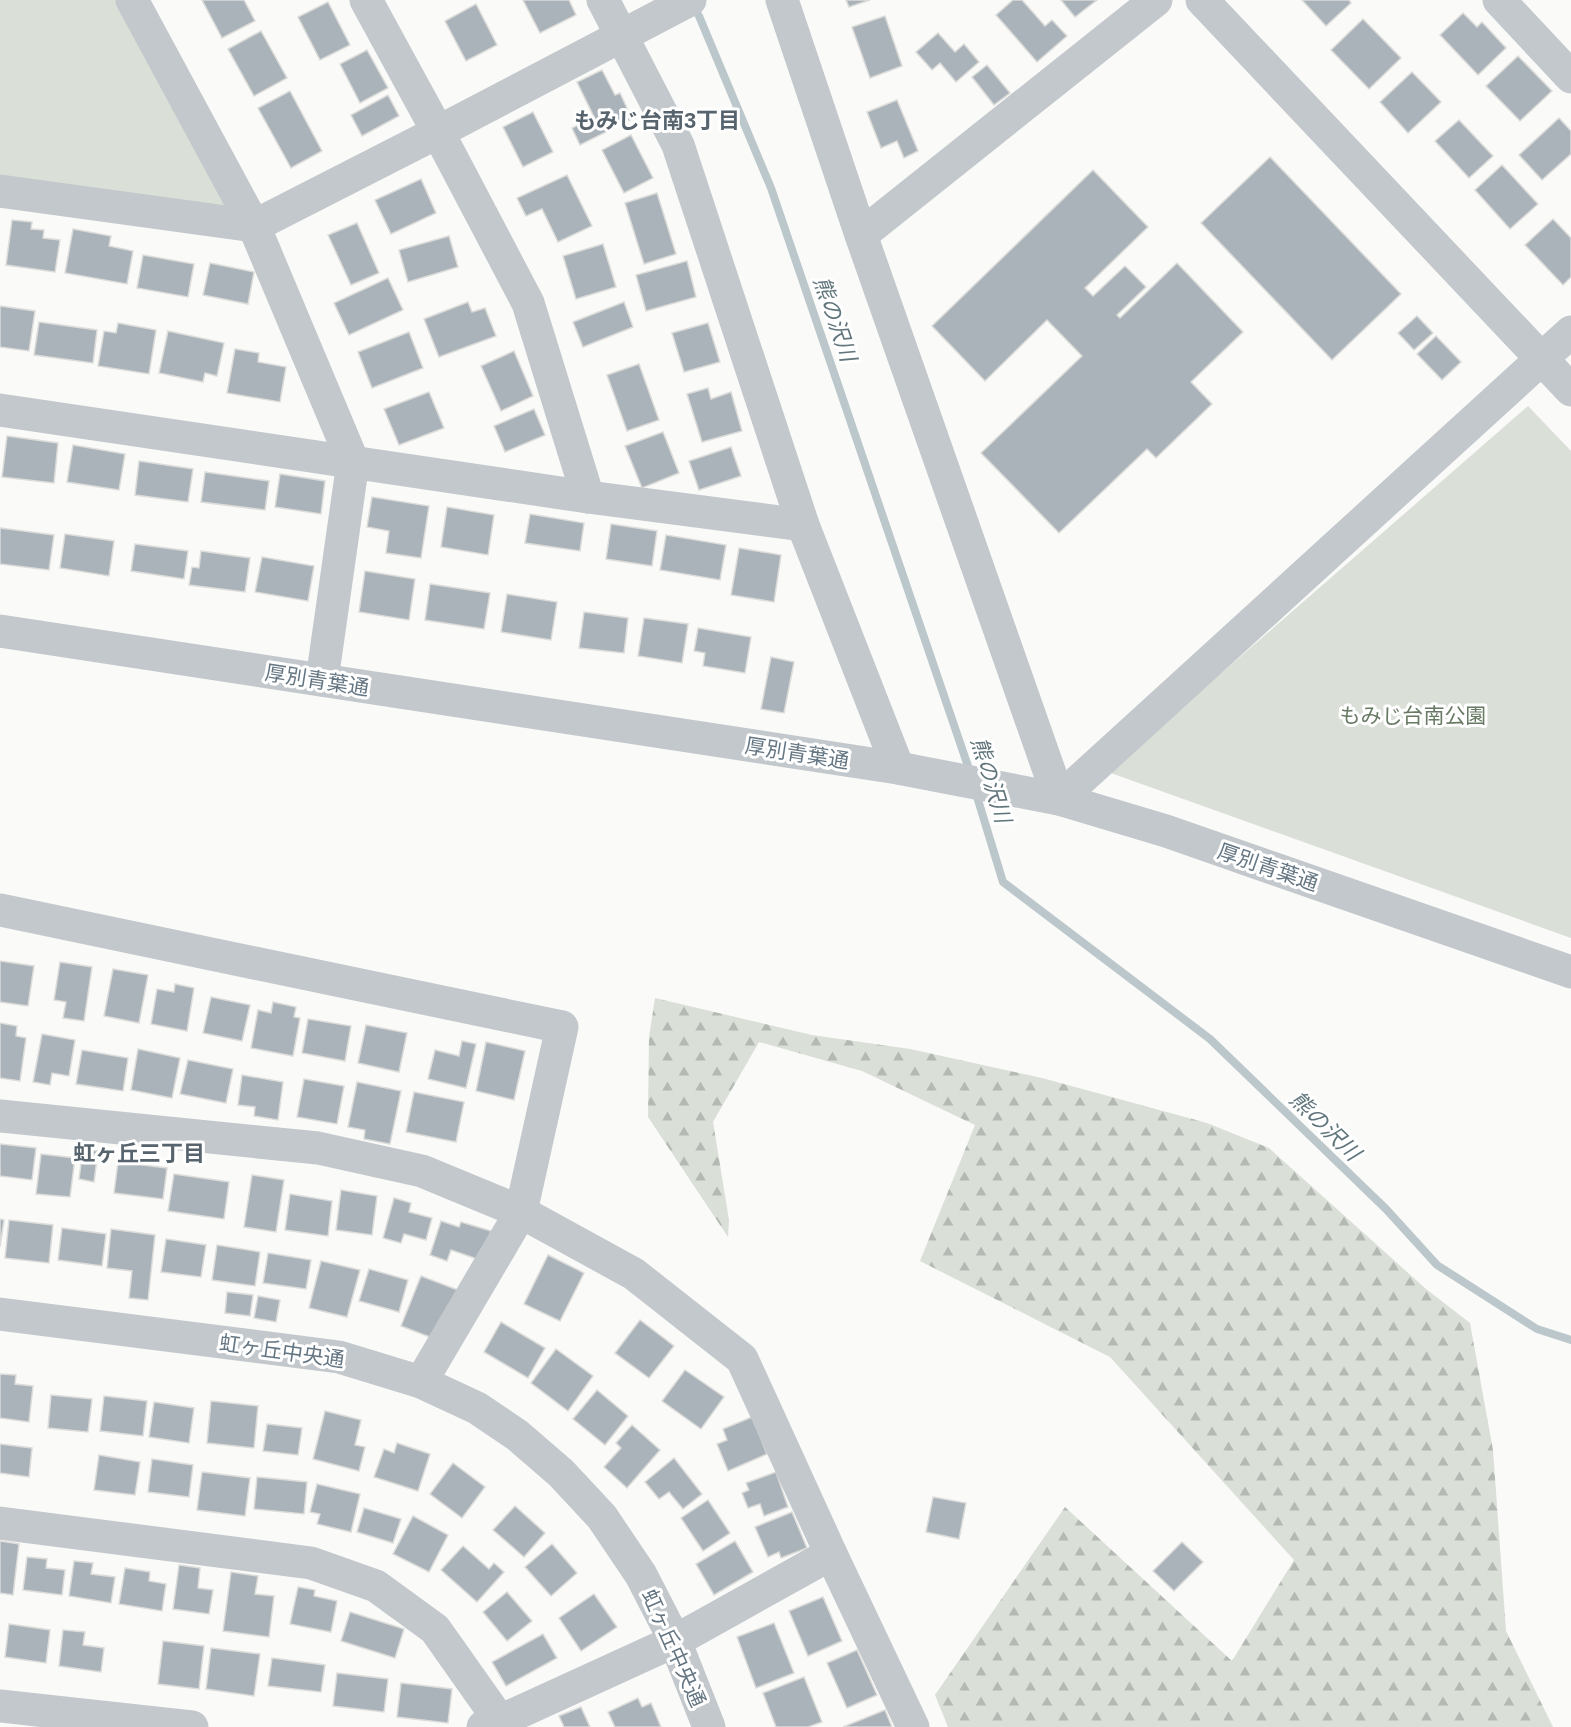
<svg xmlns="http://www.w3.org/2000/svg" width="1571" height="1727" viewBox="0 0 1571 1727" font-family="Arial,'Noto Sans JP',sans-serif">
	<defs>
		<pattern id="forest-firs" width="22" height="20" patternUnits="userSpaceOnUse" patternTransform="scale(1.5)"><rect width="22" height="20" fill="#dadfd7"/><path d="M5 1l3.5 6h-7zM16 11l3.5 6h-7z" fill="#b4b9b4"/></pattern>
	</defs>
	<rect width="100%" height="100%" fill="#fafaf8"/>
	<path fill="url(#forest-firs)" d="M655,998L812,1035L910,1049L1042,1078L1207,1123L1269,1148L1426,1289L1470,1323L1493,1450L1506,1631L1553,1727H948L935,1695L1065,1507L1232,1661L1294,1560L1110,1357L920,1261L975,1125L862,1071L759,1042L713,1122L729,1220L728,1237L648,1117L649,1037Z"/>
	<g fill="#dadfd7">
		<path d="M0,0H132L254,226L0,191Z"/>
		<path d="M1528,406L1571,451V938L1108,772Z"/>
	</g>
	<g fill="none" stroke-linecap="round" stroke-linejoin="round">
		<g stroke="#bbc7cb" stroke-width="8">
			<path d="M693,6L699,16L771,188L971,775"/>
			<path d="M975,790L1003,882L1210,1039L1386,1209L1437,1265L1537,1329L1571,1340"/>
		</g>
	</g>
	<g fill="#aab3b9" stroke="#dcdcda" stroke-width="1.5">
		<path d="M202,0H244L255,21L222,38Z"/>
		<path d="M523,0H569L576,15L540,33Z"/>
		<path d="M846,0H870L849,7Z"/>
		<path d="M1013,0H1022L1045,26L1052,20L1067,36L1037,62L996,15Z"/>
		<path d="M1061,0H1097L1075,17Z"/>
		<path d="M1302,0H1349L1351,3L1326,26Z"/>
		<path d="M328,2L350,45L320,60L298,17Z"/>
		<path d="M476,4L497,45L466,61L445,21Z"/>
		<path d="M1463,13L1477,27L1482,22L1506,48L1478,75L1440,35Z"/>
		<path d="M885,16L902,66L870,78L852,27Z"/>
		<path d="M1363,19L1401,58L1369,89L1331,50Z"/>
		<path d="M261,31L287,78L254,96L228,49Z"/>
		<path d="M938,33L955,52L964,44L979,62L956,82L940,63L932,70L916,52Z"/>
		<path d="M367,50L388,88L360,103L340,64Z"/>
		<path d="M1518,56L1552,91L1520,121L1486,86Z"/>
		<path d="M987,65L1010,93L994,105L972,77Z"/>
		<path d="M602,70L615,95L620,93L632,119L580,145L572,128L594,117L577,82Z"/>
		<path d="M1412,72L1441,102L1408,133L1380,102Z"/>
		<path d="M290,91L322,151L291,168L258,108Z"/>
		<path d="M388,95L399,116L362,136L351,115Z"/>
		<path d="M897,100L918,151L904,158L897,141L881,148L867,112Z"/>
		<path d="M533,112L553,152L523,167L503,127Z"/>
		<path d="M1559,118L1571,131V154L1542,180L1519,155Z"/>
		<path d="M1459,120L1493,156L1469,178L1435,141Z"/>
		<path d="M631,135L653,178L624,193L602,150Z"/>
		<path d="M1270,157L1401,294L1332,360L1201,223Z"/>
		<path d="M1502,165L1538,204L1510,229L1475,190Z"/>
		<path d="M1093,170L1148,227L1085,288L1093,296L1125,266L1146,287L1117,315L1120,318L1177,263L1243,332L1191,382L1212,404L1156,458L1147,449L1059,533L981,453L1082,356L1047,320L985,381L932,326Z"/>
		<path d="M567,175L592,226L558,242L542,209L526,216L517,198Z"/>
		<path d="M421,179L436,213L391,234L375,200Z"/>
		<path d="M657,193L676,254L644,264L625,203Z"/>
		<path d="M1553,219L1571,238V277L1563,285L1525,245Z"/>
		<path d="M12,220L32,222L31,229L44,230L43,238L60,240L55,272L6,265Z"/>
		<path d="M357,223L379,273L351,285L328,235Z"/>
		<path d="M73,229L111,236L109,246L133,251L127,284L65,273Z"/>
		<path d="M449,236L458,267L408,282L399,250Z"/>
		<path d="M603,244L616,287L576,299L563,256Z"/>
		<path d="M143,255L194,264L188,297L137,288Z"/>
		<path d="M687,261L696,297L646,311L636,275Z"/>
		<path d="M210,263L254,272L248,304L203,295Z"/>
		<path d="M388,278L403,310L349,335L334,303Z"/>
		<path d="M468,302L472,312L485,308L496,336L439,357L424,319Z"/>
		<path d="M624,302L633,327L583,347L573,322Z"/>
		<path d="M0,306L35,311L29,351L0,347Z"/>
		<path d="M1417,316L1433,333L1414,350L1398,333Z"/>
		<path d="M39,322L97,330L93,363L34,355Z"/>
		<path d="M118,323L156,330L149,374L98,366L104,331L116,333Z"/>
		<path d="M708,323L720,362L684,372L672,333Z"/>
		<path d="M168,331L224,343L217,376L205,373L203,382L159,373Z"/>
		<path d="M409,332L423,368L372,388L358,352Z"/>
		<path d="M1436,336L1461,362L1442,380L1417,354Z"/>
		<path d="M235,349L259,353L258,362L286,367L280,402L227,393Z"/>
		<path d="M514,351L533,396L501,411L481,366Z"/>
		<path d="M639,364L659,420L627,431L607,375Z"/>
		<path d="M708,388L711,399L731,392L742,431L702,442L687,394Z"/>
		<path d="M429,392L444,428L399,445L384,409Z"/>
		<path d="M534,409L545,435L505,452L494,426Z"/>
		<path d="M663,432L679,473L642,488L625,446Z"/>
		<path d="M7,436L58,443L54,483L2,477Z"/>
		<path d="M73,445L125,454L119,490L67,482Z"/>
		<path d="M731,447L741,476L699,490L689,461Z"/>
		<path d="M139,461L193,469L188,502L135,495Z"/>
		<path d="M205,472L269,481L265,510L201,502Z"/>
		<path d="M280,474L325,481L321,514L275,507Z"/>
		<path d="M372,497L429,506L421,558L386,553L389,531L367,527Z"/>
		<path d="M447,507L494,515L488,555L441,547Z"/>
		<path d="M530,514L584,523L580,551L525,543Z"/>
		<path d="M611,524L657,531L652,566L606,559Z"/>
		<path d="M0,528L54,535L49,570L0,564Z"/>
		<path d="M65,534L114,541L109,576L60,568Z"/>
		<path d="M666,535L726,545L720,580L660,570Z"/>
		<path d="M135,544L188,551L184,579L131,571Z"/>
		<path d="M739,548L781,555L774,602L731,595Z"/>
		<path d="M201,551L250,558L245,592L189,585L192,567L199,568Z"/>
		<path d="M262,557L314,566L308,601L255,592Z"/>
		<path d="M365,571L415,579L409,620L359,612Z"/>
		<path d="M430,584L490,593L484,629L425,620Z"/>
		<path d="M507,594L557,602L551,640L501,632Z"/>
		<path d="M584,612L628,618L624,653L579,648Z"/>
		<path d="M644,618L688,624L682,663L638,656Z"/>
		<path d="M698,628L751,637L745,673L703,666L705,653L694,651Z"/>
		<path d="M771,657L794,662L784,713L761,709Z"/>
		<path d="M0,961L34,966L28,1006L0,1002Z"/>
		<path d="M60,962L92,967L84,1021L63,1018L66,1002L54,1000Z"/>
		<path d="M113,969L148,975L139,1023L104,1016Z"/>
		<path d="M175,984L194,988L187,1031L151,1024L157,989L174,992Z"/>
		<path d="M211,997L250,1005L242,1041L203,1033Z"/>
		<path d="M273,1002L296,1007L294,1017L300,1018L293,1056L251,1048L258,1010L271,1013Z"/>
		<path d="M308,1019L351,1026L345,1061L302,1053Z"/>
		<path d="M0,1023L17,1026L16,1036L26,1038L20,1081L0,1078Z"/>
		<path d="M366,1025L407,1033L399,1072L358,1063Z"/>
		<path d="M42,1034L75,1040L69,1076L52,1073L50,1085L33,1082Z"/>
		<path d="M462,1041L476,1044L466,1088L428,1079L435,1050L459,1056Z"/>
		<path d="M486,1042L525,1051L514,1100L476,1091Z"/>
		<path d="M138,1049L180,1058L172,1098L131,1090Z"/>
		<path d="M82,1050L128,1058L123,1091L76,1084Z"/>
		<path d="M188,1060L233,1069L226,1103L180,1094Z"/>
		<path d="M242,1075L283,1082L278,1120L254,1116L255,1107L238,1105Z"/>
		<path d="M304,1079L344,1086L337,1124L297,1117Z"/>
		<path d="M357,1082L401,1091L390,1144L364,1139L365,1130L348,1127Z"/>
		<path d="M414,1092L464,1102L456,1142L406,1132Z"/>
		<path d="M0,1144L36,1148L32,1180L0,1176Z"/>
		<path d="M83,1149L98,1151L94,1182L79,1179Z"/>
		<path d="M41,1154L75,1158L70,1197L36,1194Z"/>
		<path d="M118,1162L167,1168L163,1199L114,1193Z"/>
		<path d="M174,1174L229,1182L224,1219L168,1211Z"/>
		<path d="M252,1175L284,1180L276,1232L244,1227Z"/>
		<path d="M341,1190L377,1196L372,1235L336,1230Z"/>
		<path d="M290,1194L332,1201L328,1236L285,1230Z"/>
		<path d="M394,1198L411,1203L409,1212L432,1218L426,1240L404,1234L401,1243L383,1238Z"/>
		<path d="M0,1219L4,1220L0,1247Z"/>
		<path d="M9,1220L53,1225L49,1263L5,1258Z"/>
		<path d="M441,1221L459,1227L461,1222L491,1231L483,1261L451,1250L447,1261L430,1255Z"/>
		<path d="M62,1228L106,1234L102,1266L58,1260Z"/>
		<path d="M111,1229L155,1235L148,1300L129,1298L132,1271L107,1268Z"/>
		<path d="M166,1239L206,1245L201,1277L161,1272Z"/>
		<path d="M217,1245L260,1252L255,1286L212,1280Z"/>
		<path d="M268,1253L311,1260L306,1289L263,1283Z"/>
		<path d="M548,1255L584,1273L560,1321L524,1304Z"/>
		<path d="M321,1261L360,1270L347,1317L309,1308Z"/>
		<path d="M369,1269L408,1280L399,1312L359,1301Z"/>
		<path d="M421,1276L463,1292L443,1342L401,1326Z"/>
		<path d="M227,1292L253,1295L250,1316L225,1313Z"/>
		<path d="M258,1296L280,1300L276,1322L254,1318Z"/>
		<path d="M640,1320L674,1346L649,1378L615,1353Z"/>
		<path d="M501,1322L545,1348L528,1378L484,1352Z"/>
		<path d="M556,1349L593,1376L568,1411L531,1383Z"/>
		<path d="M685,1370L724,1397L701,1429L662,1401Z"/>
		<path d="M0,1374L16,1375L15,1384L33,1386L29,1422L0,1418Z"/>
		<path d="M597,1390L628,1416L605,1445L573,1419Z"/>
		<path d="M51,1395L92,1399L88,1432L48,1428Z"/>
		<path d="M104,1396L147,1401L143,1436L100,1431Z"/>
		<path d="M211,1401L258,1406L254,1448L207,1443Z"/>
		<path d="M154,1402L194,1408L189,1443L149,1437Z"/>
		<path d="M325,1411L361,1420L355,1445L365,1447L359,1471L313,1459Z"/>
		<path d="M752,1417L767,1454L728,1471L717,1444L727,1440L723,1429Z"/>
		<path d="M267,1424L302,1428L298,1455L263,1451Z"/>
		<path d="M632,1425L660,1450L627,1488L604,1467L621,1448L616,1443Z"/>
		<path d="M397,1443L430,1454L418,1491L374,1477L384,1449L394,1453Z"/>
		<path d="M0,1444L32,1448L29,1477L0,1473Z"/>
		<path d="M99,1455L140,1462L135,1495L94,1490Z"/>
		<path d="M674,1458L702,1494L683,1509L669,1492L659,1499L645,1482Z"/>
		<path d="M152,1459L193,1465L189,1497L148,1492Z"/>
		<path d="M453,1463L485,1487L462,1518L430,1494Z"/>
		<path d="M202,1472L250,1478L245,1516L197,1510Z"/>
		<path d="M776,1472L788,1507L764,1516L760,1504L748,1508L742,1493L749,1490L746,1483Z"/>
		<path d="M257,1477L307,1482L304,1514L254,1509Z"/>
		<path d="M317,1484L360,1494L351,1532L317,1524L320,1514L310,1512Z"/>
		<path d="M933,1497L966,1503L959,1539L926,1532Z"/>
		<path d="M708,1500L730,1533L703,1551L681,1518Z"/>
		<path d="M515,1506L545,1533L524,1557L493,1530Z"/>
		<path d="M364,1508L401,1519L393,1543L357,1532Z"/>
		<path d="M792,1512L807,1548L781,1558L779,1552L768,1557L755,1527Z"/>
		<path d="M413,1516L448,1535L429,1572L393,1554Z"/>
		<path d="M0,1541L19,1544L13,1595L0,1593Z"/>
		<path d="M735,1541L753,1572L714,1595L696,1564Z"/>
		<path d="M1182,1542L1203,1562L1174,1591L1153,1571Z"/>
		<path d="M552,1544L577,1573L551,1596L525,1567Z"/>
		<path d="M463,1546L489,1569L494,1563L504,1572L477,1602L441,1570Z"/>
		<path d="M27,1557L47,1559L46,1568L65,1570L62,1595L23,1590Z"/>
		<path d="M74,1561L93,1563L91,1574L115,1577L111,1603L69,1596Z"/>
		<path d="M179,1565L200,1568L198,1588L213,1590L209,1614L173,1609Z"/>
		<path d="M125,1568L150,1572L149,1581L166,1584L162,1611L119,1604Z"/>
		<path d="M231,1572L258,1576L255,1594L274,1596L269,1637L223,1631Z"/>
		<path d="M298,1587L315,1590L314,1596L337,1601L331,1632L290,1624Z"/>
		<path d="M507,1592L532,1621L507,1641L483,1612Z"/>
		<path d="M594,1594L617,1627L581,1651L559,1618Z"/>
		<path d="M823,1597L842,1641L808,1656L789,1611Z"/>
		<path d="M350,1612L404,1629L395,1658L341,1641Z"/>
		<path d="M774,1623L794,1673L756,1688L737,1637Z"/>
		<path d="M9,1624L50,1630L46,1663L5,1657Z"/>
		<path d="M63,1630L85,1632L83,1645L104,1648L101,1672L59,1666Z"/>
		<path d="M543,1634L557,1658L506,1686L492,1662Z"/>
		<path d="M163,1641L204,1646L199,1689L158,1684Z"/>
		<path d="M211,1648L260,1654L254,1696L206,1689Z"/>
		<path d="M857,1650L877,1695L847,1708L827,1663Z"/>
		<path d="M272,1658L325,1665L321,1692L268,1686Z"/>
		<path d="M337,1673L388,1679L384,1712L333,1706Z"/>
		<path d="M804,1677L822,1722L808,1727H776L763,1693Z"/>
		<path d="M401,1683L452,1689L448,1723L397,1717Z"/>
		<path d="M638,1698L642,1707L651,1703L661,1727H615L608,1712Z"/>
		<path d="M581,1707L590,1727H564L559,1716Z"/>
		<path d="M885,1710L892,1727H843Z"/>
	</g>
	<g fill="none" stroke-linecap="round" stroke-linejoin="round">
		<g stroke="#c3c8cc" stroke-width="33">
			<path d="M132,0L254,226L353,462L322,680"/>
			<path d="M366,0L438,132L528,303L588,497"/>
			<path d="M603,0L678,145L803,525L898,768"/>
			<path d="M1202,0L1571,390"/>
			<path d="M1499,0L1571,77"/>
			<path d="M0,191L254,226L438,132L690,0"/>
			<path d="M861,235L1156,0"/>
			<path d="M0,410L588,497L803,525"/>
			<path d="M1059,799L1571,332"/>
			<path d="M0,910L562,1027L521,1212L421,1382"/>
			<path d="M0,1116L318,1148L422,1171L521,1212L634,1274L742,1359L831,1554L913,1727"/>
			<path d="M0,1523L311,1563L376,1586L435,1629L500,1721L502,1727"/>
			<path d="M0,1706L192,1727"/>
			<path d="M483,1727L500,1721L675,1641L831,1554"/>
		</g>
		<g stroke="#c3c8cc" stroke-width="33">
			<path d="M782,0L861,235L1059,799"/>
			<path d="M0,631L898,768L1059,799L1166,831L1571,972"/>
			<path d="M0,1314L339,1357L421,1382L477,1408L517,1435L561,1473L602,1517L641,1575L675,1641L709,1727"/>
		</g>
	</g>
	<g text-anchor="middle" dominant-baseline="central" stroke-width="6" stroke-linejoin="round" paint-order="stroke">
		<g font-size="21" fill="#657683" stroke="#fff">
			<text transform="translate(317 680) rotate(9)">厚別青葉通</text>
			<text transform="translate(797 753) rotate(9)">厚別青葉通</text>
			<text transform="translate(1268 867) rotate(19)">厚別青葉通</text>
			<text transform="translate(282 1351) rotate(8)">虹ヶ丘中央通</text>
			<text transform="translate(674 1648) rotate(66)">虹ヶ丘中央通</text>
		</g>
		<g font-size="21" fill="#687a64" stroke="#fff">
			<text x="1413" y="715">もみじ台南公園</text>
		</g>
		<g font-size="22" font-weight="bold" fill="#57646e" stroke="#fff">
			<text x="657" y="120">もみじ台南3丁目</text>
			<text x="139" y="1153">虹ヶ丘三丁目</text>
		</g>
		<g font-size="22" font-style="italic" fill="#60757c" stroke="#fff">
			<text transform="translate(835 319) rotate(71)">熊の沢川</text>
			<text transform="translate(991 780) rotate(73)">熊の沢川</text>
			<text transform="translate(1325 1126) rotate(44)">熊の沢川</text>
		</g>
	</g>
</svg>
